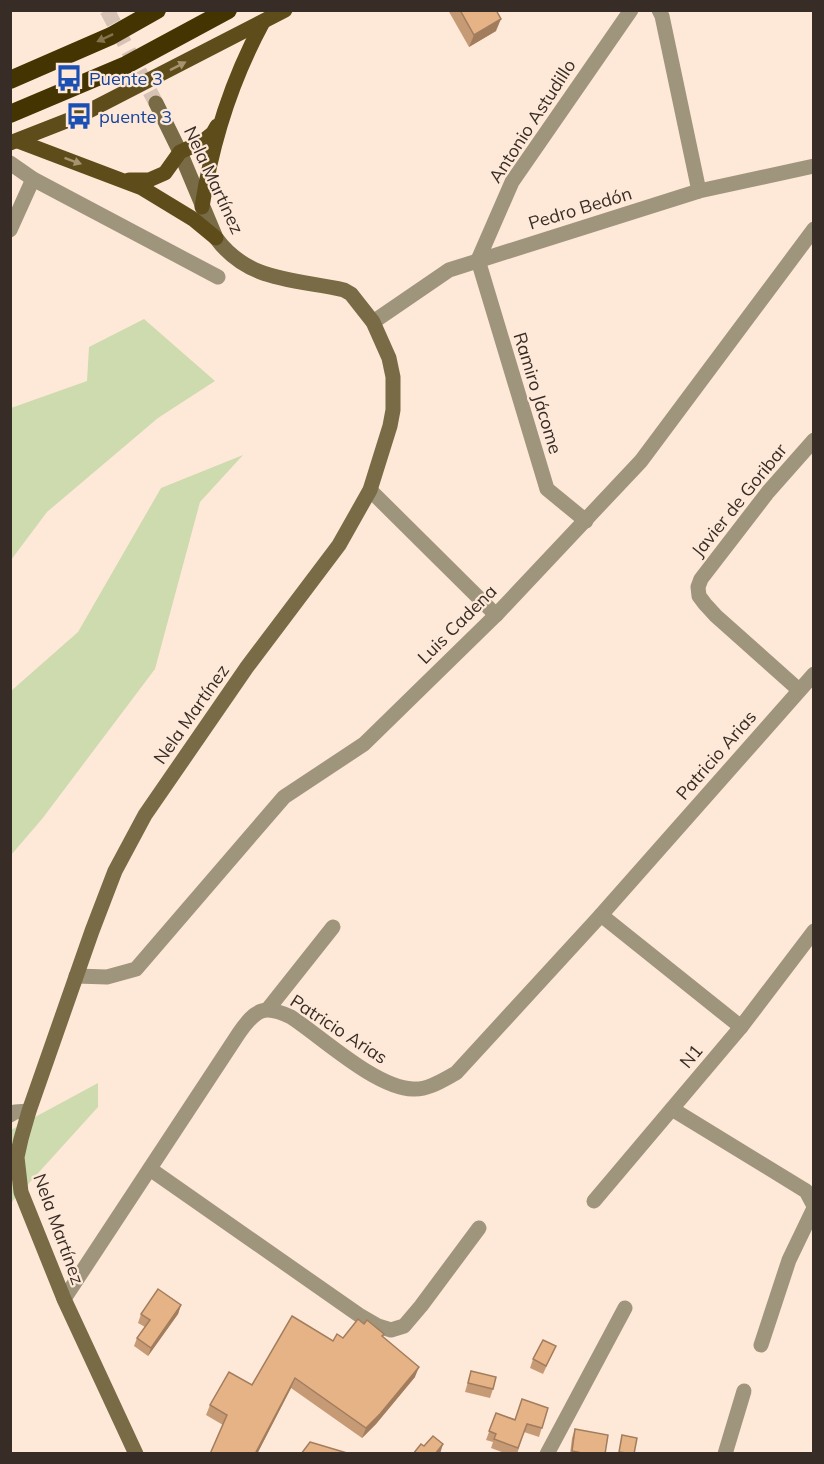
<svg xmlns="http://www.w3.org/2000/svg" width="824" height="1464" viewBox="0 0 824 1464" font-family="Mulish,sans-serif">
	<rect width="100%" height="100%" fill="#fee9d9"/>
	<g fill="#cedbaf">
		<path d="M144,319L215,381L158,418L47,512L11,560V408L87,381L89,347Z"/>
		<path d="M243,455L200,502L155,669L42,819L11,855V691L78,632L161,488Z"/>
		<path d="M98,1083V1107L11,1203V1130Z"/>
	</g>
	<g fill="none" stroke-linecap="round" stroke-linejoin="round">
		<path stroke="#d6c3b5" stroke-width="15" stroke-dasharray="15 8" stroke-linecap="butt" d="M107,10L156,103"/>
		<g stroke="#9f957c" stroke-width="15">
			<path d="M659,10L662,16L699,191"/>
			<path d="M10,163L33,179L218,277"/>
			<path d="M10,230L33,179"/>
			<path d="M373,322L449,270L699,191L814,166"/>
			<path d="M370,490L496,615"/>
			<path d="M586,521L547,489L478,260L512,182L631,10"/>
			<path d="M799,690L716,616L705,604L699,596L698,587L701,579L768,492L814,440"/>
			<path d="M601,915L814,674"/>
			<path d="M76,976L107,977L136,969L284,797L364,744L496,615L641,461L814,229"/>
			<path d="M268,1009L333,927"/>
			<path d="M672,1109L806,1191L814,1206"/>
			<path d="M10,1115L15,1112L29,1111"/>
			<path d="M150,1169L359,1315L378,1326L391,1330L404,1326L421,1306L479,1228"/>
			<path d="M594,1201L741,1027L814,931"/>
			<path d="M64,1299L239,1033C256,1009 264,1004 291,1017C323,1038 376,1088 413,1089C428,1090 443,1080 456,1073L601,915L741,1027"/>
			<path d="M761,1345L789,1260L814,1208"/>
			<path d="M547,1454L625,1308"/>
			<path d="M725,1454L744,1391"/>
		</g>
		<path stroke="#796b45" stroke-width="15" d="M136,1454L64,1299L21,1192L17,1157L21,1139L29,1111L92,931L115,871L145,815L247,667L339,545L370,490L390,426L393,410V377L389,358L373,322L351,294L344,290C295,279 248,282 216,238L180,152L156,103"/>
		<g stroke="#5e4d1b" stroke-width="15">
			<path d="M18,141L142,188L193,219L216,238"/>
			<path d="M10,143L79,116L285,10"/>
			<path d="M129,180H149L165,173L180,152L202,142L213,133L217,126"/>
			<path d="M202,207C212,141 231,81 263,22"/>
		</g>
		<g stroke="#443402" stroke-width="18">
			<path d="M10,80L111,36L157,10"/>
			<path d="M10,114L126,65L228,10"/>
		</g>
	</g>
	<g fill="#c69a74">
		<path d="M448,10H496V31L469,47Z"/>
		<path d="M181,1305L178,1314L148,1356L134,1346L137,1338L145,1327L138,1323L141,1314Z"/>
		<path d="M364,1324L384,1334L383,1337L415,1377L376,1424L362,1438L291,1388L257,1454H210L223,1425L206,1415L210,1405L252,1385L333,1341L343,1338Z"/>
		<path d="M556,1346L543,1374L530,1368L533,1359Z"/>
		<path d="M471,1371L493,1389L490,1398L465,1392Z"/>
		<path d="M548,1408L539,1437L524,1432L517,1454H507L491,1448L493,1442L486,1440L496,1413L515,1419Z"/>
		<path d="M575,1429L605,1454H570L572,1438Z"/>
	</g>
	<g fill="#a17d5e">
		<path d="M501,19L496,31L469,47L474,35Z"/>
		<path d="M181,1305L178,1314L148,1356L151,1348Z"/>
		<path d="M419,1367L415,1377L376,1424L362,1438L366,1428Z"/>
		<path d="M295,1378L291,1388L257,1454H255Z"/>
		<path d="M443,1444L440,1454H435Z"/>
	</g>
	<g fill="#e6b387" stroke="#a17d5e" stroke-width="1.5">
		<path d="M460,10H496L501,19L474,35Z"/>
		<path d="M158,1289L181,1305L151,1348L137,1338L150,1320L141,1314Z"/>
		<path d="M292,1316L333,1341L337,1334L343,1338L358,1319L364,1324L367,1320L384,1334L382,1336L419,1367L380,1414L366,1428L295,1378L255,1454H210L227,1415L210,1405L229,1372L252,1385Z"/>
		<path d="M543,1340L556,1346L546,1366L533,1359Z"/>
		<path d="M471,1371L496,1377L493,1389L468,1383Z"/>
		<path d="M522,1399L548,1408L542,1428L527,1424L518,1448L494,1439L496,1434L489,1431L496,1413L515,1420Z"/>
		<path d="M575,1429L608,1435L605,1454H587L572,1451Z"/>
		<path d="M622,1435L637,1438L634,1454L619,1452Z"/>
		<path d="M433,1436L443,1444L435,1454H413L421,1444L424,1446Z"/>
		<path d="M310,1442L347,1453L301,1454Z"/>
	</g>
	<defs><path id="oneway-solid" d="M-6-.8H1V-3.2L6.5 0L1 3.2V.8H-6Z" transform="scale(1.5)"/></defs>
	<use fill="#85734d" href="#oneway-solid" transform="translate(105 38) rotate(155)"/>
	<g fill="#a69370">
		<use href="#oneway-solid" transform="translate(178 66) rotate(-27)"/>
		<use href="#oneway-solid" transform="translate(73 161) rotate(20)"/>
	</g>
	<defs>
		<symbol id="bus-bare" viewBox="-9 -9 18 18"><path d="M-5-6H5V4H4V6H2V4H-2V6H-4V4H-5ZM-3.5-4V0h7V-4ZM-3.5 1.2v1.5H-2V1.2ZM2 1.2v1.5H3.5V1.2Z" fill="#1a4fb4" stroke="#fee9d9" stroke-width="2.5" paint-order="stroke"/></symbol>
	</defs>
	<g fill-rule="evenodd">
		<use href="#bus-bare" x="50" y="59" width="38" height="38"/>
		<use href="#bus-bare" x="60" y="97" width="38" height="38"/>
	</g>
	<g text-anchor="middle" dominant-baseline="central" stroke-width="4.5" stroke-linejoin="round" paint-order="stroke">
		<g font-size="18" fill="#164399" stroke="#fee9d9" text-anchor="start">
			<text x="89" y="78">Puente 3</text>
			<text x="99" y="116">puente 3</text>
		</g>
		<g font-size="18" fill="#372d26" stroke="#fee9d9">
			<text transform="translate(532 121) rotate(-57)">Antonio Astudillo</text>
			<text transform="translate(214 180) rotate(65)">Nela Martínez</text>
			<text transform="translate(580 208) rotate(-17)">Pedro Bedón</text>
			<text transform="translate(538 393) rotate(73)">Ramiro Jácome</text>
			<text transform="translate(739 500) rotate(-51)">Javier de Goribar</text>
			<text transform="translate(457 624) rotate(-45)">Luis Cadena</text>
			<text transform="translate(191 714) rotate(-55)">Nela Martínez</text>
			<text transform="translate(716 755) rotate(-49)">Patricio Arias</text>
			<text transform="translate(339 1029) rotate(33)">Patricio Arias</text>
			<text transform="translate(691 1056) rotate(-50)">N1</text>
			<text transform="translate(59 1229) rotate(70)">Nela Martínez</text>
		</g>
	</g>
	<rect width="824" height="1464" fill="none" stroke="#372d26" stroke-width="24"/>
</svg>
